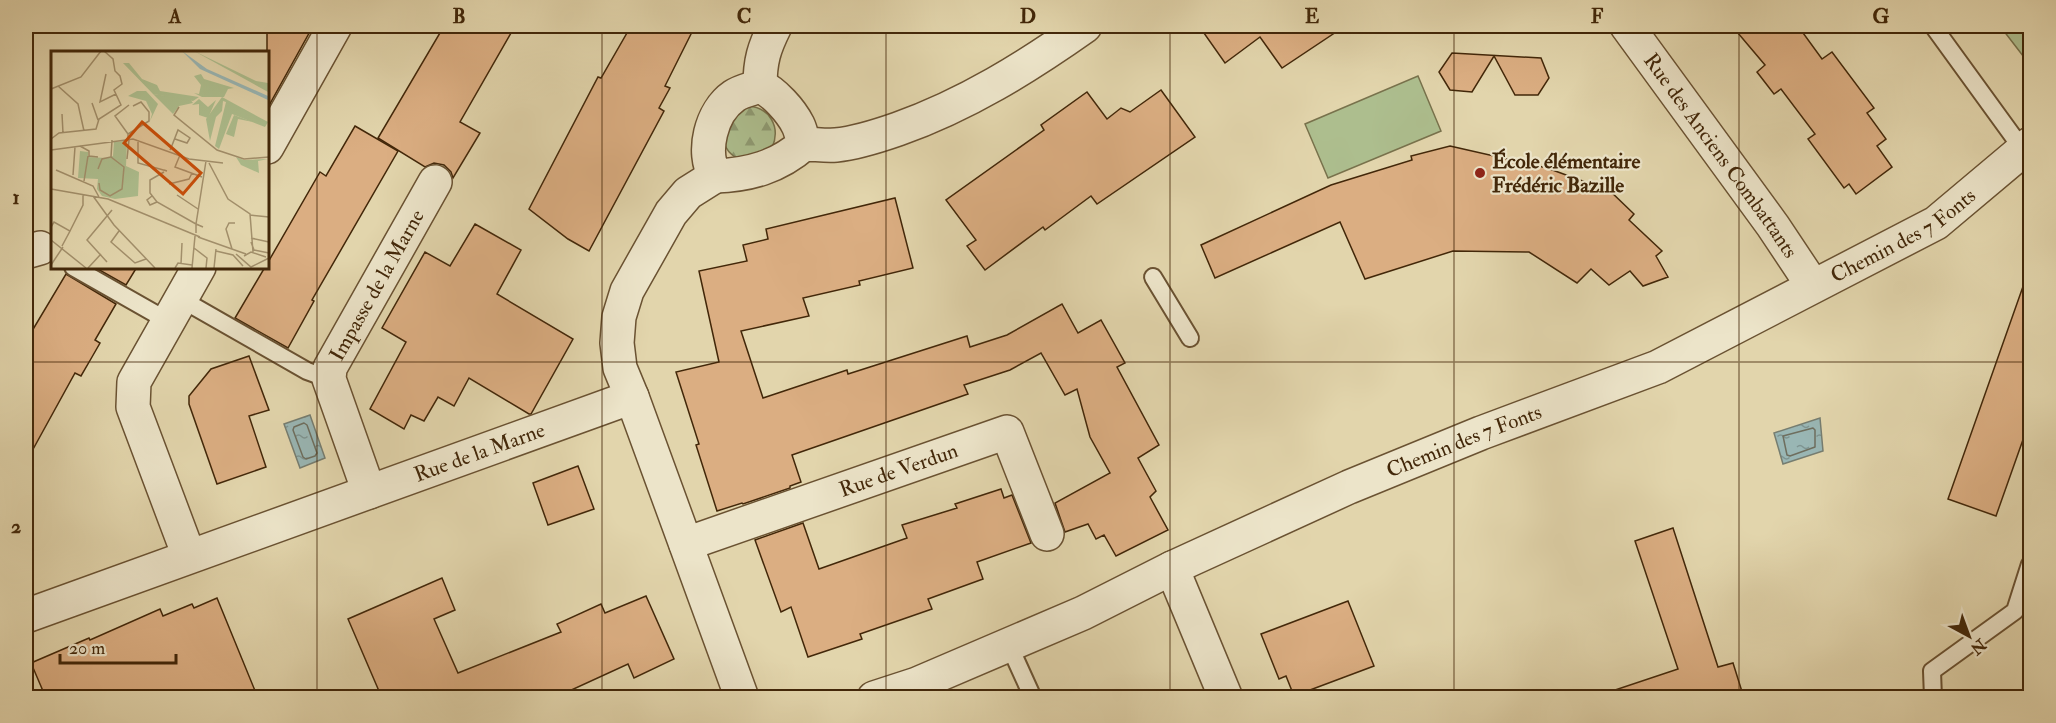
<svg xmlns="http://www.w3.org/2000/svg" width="2056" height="723" viewBox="0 0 2056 723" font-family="'IM FELL Double Pica',serif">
	<defs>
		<pattern id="forest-firs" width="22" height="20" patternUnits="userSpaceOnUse" patternTransform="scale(1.5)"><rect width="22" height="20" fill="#adbe8e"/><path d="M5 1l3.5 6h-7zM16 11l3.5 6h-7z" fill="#8e9a72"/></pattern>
		<pattern id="water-ripples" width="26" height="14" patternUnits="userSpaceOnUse" patternTransform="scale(1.5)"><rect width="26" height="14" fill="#99b6b4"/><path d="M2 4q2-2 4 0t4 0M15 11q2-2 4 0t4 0" fill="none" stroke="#7e9491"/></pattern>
	</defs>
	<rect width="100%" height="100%" fill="#e2d5ac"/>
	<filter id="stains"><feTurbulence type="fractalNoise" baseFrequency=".00333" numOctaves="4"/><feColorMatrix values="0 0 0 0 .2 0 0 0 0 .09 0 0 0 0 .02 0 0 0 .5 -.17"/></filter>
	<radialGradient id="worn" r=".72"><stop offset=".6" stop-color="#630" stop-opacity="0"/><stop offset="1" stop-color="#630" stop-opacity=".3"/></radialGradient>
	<path fill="url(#forest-firs)" stroke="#78724c" stroke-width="1.5" d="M747,106C770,107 781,127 772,148L742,161C725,153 723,144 722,127Z"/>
	<g fill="#adbe8e" stroke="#78724c" stroke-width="1.5">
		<path d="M2000,26H2030V65Z"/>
		<path d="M1418,76L1441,131L1328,178L1305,124Z"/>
	</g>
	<g fill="url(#water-ripples)" stroke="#767d70" stroke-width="1.5">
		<path d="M310,415L325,458L300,468L284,424Z"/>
		<path d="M1820,418L1823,451L1783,464L1774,433Z"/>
	</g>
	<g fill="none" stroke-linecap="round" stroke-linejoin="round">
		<g stroke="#6e6e5e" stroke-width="1.5">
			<path d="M304,423L307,425L317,453L315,456L306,459L303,457L293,430L294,427Z"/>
			<path d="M1813,428L1815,430V447L1790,456L1787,455L1783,436Z"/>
		</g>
	</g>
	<g fill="#dbae82" stroke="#422709" stroke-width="1.5">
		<path d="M267,26H313L267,109Z"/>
		<path d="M444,26H515L460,122L480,133L453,178L451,172L444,165L434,163L425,167L378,138Z"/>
		<path d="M631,26H695L665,86L670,88L659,108L664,111L589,251L568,239L529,209L598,77L601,78Z"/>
		<path d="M1199,26H1345L1282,68L1260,37L1225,63Z"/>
		<path d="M1732,26H1798L1822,59L1832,52L1874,108L1867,113L1886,139L1877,146L1892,167L1856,194L1849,184L1844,188L1808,139L1815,134L1781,89L1774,94L1757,72L1765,65Z"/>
		<path d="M1452,53L1541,58L1549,78L1538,95H1515L1494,56L1472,92L1450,90L1439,72Z"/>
		<path d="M1161,90L1195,137L1097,204L1091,196L1045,230L1043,227L985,270L967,246L976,240L946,200L1044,130L1041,125L1087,92L1107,119L1121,108L1130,112Z"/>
		<path d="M355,126L398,151L312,300L314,301L288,348L235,318L265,267H267V264L320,172L326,176Z"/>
		<path d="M1450,146L1547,168L1610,191L1634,214L1629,220L1662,251L1656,256L1668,277L1643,286L1630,271L1609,285L1591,269L1577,283L1529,252L1453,251L1365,279L1340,222L1215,278L1201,245L1331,185L1412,160L1411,156Z"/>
		<path d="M895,198L913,268L859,281L860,285L803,298L809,316L741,331L763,398L847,370L848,374L967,336L970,347L1007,335L1062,304L1078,333L1101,320L1125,363L1117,367L1159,445L1138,458L1156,491L1150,497L1168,530L1116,556L1104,535L1096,539L1088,524L1065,532L1055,503L1110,473L1090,437L1077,389L1065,395L1041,353L1010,370L964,385L968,394L792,455L801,482L790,486V488L743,504L742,503L717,511L696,445L699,444L676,372L719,362L699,271L747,261L743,245L768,239L766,229Z"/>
		<path d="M475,224L521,250L497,294L573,339L531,414H529L469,378L454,406L438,397L424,421L411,415L404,429L370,409L406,342L382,328L425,252L450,266Z"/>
		<path d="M94,267H137L126,285Z"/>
		<path d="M66,274L116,304L95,340L100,343L92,357L81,376L75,373L26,462V341Z"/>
		<path d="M2026,278H2031V417L1996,516L1948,499Z"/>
		<path d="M249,356L269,410L249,416L266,467L217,484L189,404V396L211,369Z"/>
		<path d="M578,466L594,509L548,525L533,483Z"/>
		<path d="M1001,489L1004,498L1012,495L1031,543L977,562L983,579L928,599L932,609L860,634L862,639L808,657L791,607L781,612L755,540L803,523L819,569L907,538L902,525L957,508L955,504Z"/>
		<path d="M1673,528L1718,667L1733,663L1744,698H1610L1609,692L1678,669L1635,541Z"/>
		<path d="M442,578L455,610L434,619L458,673L561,632L557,624L601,604L605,613L646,596L674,659L634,678L628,664L554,698H382L348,619Z"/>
		<path d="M217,598L258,698H46L31,663L89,638L90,640L160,609L163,616L192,604L194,608Z"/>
		<path d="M1348,601L1374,666L1294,696L1286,676L1279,679L1261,634Z"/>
	</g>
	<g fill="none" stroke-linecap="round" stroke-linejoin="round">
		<defs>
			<g id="lane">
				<path d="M1933,26L2023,150"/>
				<path d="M73,267L168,321"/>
				<path d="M1153,277L1190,338"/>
				<path d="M181,299L307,371L329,379"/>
				<path d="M1009,645L1033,698"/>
				<path d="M1933,698L1932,671L2015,611L2030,564"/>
			</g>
			<g id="street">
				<path id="s1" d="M1627,26L1773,226L1813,286"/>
				<path d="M760,86C760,61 764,48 775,26"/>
				<path d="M804,144C802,138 801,131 798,125C791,111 774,92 760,86C752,89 741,91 734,96C711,112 701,152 715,176C749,175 778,167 804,144C814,144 826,146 836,145C857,143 878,136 898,129C966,105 1027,67 1085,26"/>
				<path d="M267,147L335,26"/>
				<path d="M26,252L40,248"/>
				<path d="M632,397L620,368L617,343L619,317L627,291L671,213L688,193L715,176"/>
				<path id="s2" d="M369,492L329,379L330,368L435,182"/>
				<path id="s3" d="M686,544L1007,432L1047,534"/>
				<path d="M189,556L133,407L134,382L199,267"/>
				<path d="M1172,568L1226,698"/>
				<path id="s4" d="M26,616L632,397L742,698"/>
				<path id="s5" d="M874,698L917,684L1083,613L1172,568L1349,487L1481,433L1658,367L1936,223L2030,144"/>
			</g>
		</defs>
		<use href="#lane" stroke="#6a5232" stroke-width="20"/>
		<use href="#street" stroke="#6a5232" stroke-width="36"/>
		<use href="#lane" stroke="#ece4c9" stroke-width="16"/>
		<use href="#street" stroke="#ece4c9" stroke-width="33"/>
	</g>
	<path fill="none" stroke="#422709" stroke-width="1.5" stroke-opacity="0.55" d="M317,26V698M602,26V698M886,26V698M1170,26V698M1454,26V698M1739,26V698M26,362H2030"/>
	<circle fill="#8f2418" stroke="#ece4c9" stroke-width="2" cx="1480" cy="173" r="6"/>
	<g text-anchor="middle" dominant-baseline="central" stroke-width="4.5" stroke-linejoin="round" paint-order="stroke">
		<g font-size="21" fill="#422709" stroke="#ece4c9">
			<text stroke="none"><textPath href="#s1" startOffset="160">Rue des Anciens Combattants</textPath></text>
			<text stroke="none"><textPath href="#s5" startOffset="1130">Chemin des 7 Fonts</textPath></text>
			<text stroke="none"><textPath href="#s2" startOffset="226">Impasse de la Marne</textPath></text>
			<text stroke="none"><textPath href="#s5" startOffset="644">Chemin des 7 Fonts</textPath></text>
			<text stroke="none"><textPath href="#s4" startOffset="482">Rue de la Marne</textPath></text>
			<text stroke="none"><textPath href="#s3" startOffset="225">Rue de Verdun</textPath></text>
		</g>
		<g font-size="21" font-weight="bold" fill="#422709" stroke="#ece4c9" text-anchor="start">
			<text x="1492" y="161">École élémentaire<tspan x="1492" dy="24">Frédéric Bazille</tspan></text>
		</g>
	</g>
	<g transform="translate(51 51)">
		<rect width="218" height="218" fill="#e2d5ac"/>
		<path d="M150,23L153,28L183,37L177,38L173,46H151L143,42L148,43L150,34L143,25ZM86,40H95L107,53L99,70L101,63L95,50L77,45ZM102,43L139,48L142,52L128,55L122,63ZM171,46L217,71L214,76L181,63L168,98L164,95L175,51L172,50L171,60L165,66L159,90L155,68ZM185,106L193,109L217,108L207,110L208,122L190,114Z" fill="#adbe8e"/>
		<path d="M143,0L205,30L217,32V41ZM72,12H78L91,28L106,34L109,40L148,46L142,50L102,43ZM148,48L157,56L165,49L157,67L148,64V53L141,54ZM183,64L202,71L187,68L183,86L175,83Z" fill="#adbe8e"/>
		<path d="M76,90L75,115L88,121L87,145L64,148L51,145L46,138L47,128L27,127L29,100L37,101V106L55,107L62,105L63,91Z" fill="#adbe8e"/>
		<path d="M131,0L156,18L217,45V49L149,18Z" fill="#99b6b4"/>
		<path fill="none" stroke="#a28f6b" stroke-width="1.5" d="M55,23L49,51L65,43M7,35L27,53L33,80M0,38L30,26L50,0M41,52L47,69M128,56L123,64L166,99L193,108L218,106M11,63L12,82M77,83L64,65L78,54M0,88L8,82L45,78L48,68L70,54L63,39L71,33L69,25L64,20L62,8L53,0M77,88V83L98,70V61L90,51L82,55M87,89V112L116,120L113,119M29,95L38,100V105L47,106M0,99L82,88L138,108L172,112M119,99L120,97L127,79L139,87L136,92L124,88M129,104L124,116L151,126M76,108L78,89M158,112L177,148L199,163L202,201M47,118L51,108L60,106L61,89M5,119L42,135L48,146M113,121L99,129V142L106,151L145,173V182M22,124L24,96M33,130L37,105M48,132L49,139L59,145L71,138L73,116L60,106M118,133L138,128L141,122M0,138L57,148L149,186M126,144L147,158M42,145L63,174L104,217M101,145L96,149L99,154L106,151M199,164L218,166M0,176L3,171L19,180L11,195M152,176L145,173L155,110M19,180L32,154V143M68,180L60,191L84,212L95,208M147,186L195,203M200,187L218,191M0,189L35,217M200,191L203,199L218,202M143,197L156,207L155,217M181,198L175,178L178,172H184M165,200L182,204L192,215M185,203L200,216L218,207M193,205L200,201L215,206M56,211L36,189L61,159M130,213L131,192M0,214L12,196M37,217L50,203M124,217L127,212L141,214M141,217L144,185M163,217L165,198"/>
		<path fill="#c74f0b" fill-opacity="0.15" stroke="#c74f0b" stroke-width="3" d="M91,71L150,122L132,143L73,92Z"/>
		<rect width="218" height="218" fill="none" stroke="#422709" stroke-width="3"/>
	</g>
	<rect width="2056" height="723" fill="none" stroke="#e2d5ac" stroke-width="66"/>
	<g transform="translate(1969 636) rotate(139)" stroke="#ece4c9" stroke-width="4.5" paint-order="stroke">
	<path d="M0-4.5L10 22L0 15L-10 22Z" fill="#422709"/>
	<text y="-9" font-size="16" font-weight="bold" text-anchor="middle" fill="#422709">N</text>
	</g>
	<path d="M60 654v9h116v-9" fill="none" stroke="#422709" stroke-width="3"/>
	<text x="69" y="654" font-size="18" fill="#422709" stroke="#ece4c9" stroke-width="4.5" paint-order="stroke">20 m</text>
	<rect x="33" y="33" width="1990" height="657" fill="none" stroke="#422709" stroke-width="2"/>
	<g font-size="20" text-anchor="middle" font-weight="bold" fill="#422709">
		<text x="175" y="23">A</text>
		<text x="459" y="23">B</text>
		<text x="744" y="23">C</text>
		<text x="1028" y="23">D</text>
		<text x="1312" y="23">E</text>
		<text x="1597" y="23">F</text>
		<text x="1881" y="23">G</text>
		<text x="16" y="204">1</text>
		<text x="16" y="533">2</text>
	</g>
	<rect width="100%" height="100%" filter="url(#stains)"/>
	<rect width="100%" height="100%" fill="url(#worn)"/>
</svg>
